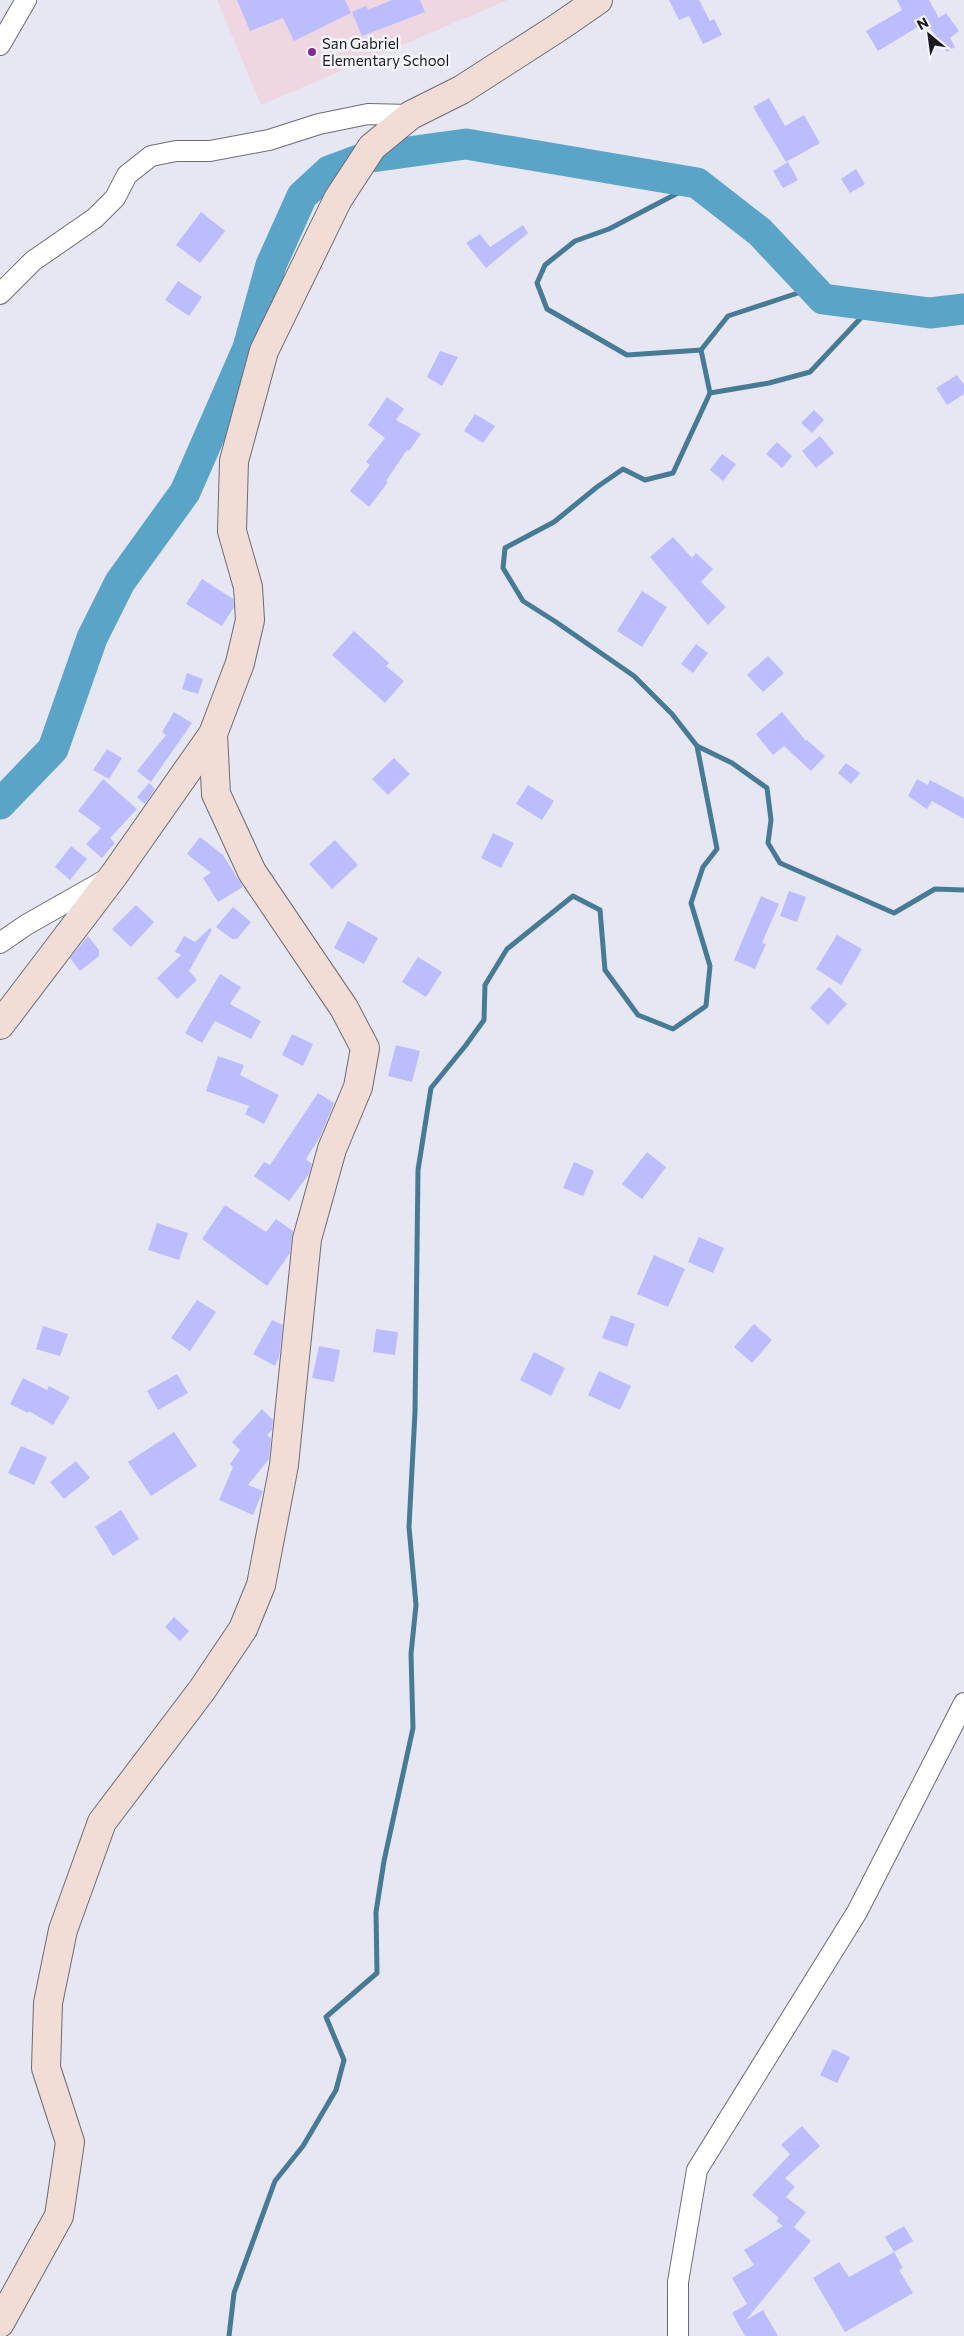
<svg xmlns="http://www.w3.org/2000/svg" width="964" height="2336" viewBox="0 0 964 2336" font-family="Commissioner,sans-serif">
	<rect width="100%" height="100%" fill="#e7e7f3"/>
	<path fill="#efd7e1" d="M217,0H508L261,105Z"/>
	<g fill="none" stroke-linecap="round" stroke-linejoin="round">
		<g stroke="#477b95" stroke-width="5">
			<path d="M697,183L609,229L575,241L545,265L537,283L547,309L627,355L701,350"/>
			<path d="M873,305L810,372L769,383L710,393L673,473L645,480L623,469L597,487L554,522L505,548L503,568L523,601L556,622L634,676L672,714L697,746L732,763L767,788L771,820L768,843L780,863L894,913L935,889L964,890"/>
			<path d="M710,393L701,350L728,316L813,288"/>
			<path d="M229,2336L234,2293L275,2181L303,2146L336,2090L344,2060L326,2017L377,1973L376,1912L384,1861L413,1728L411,1654L416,1605L409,1527L415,1412L418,1170L431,1088L466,1045L484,1020L485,985L507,949L573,896L600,910L605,970L638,1015L673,1029L706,1006L710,966L691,903L703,867L717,849L697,746"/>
		</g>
		<path stroke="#5aa4c8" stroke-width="31" d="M0,804L53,749L92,638L120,582L185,492L248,348L271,265L302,196L329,171L364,158L466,144L697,183L760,232L823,299L930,313L964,309"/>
	</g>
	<g fill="#bcbdfe">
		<path d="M237,0H345L351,13L294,41L283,18L250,31Z"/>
		<path d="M392,0H420L425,12L362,36L352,12L366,6L368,10Z"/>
		<path d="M669,0H699L710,21L714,19L722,35L703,44L689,16L679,20Z"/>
		<path d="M897,0H929L939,18L946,13L959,31L950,38L955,47L947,52L926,22L878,51L866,31L902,10Z"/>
		<path d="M769,98L785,126L804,115L820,143L786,162L753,107Z"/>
		<path d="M788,162L798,180L783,188L773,171Z"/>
		<path d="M856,169L865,184L850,193L841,179Z"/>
		<path d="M201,212L225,231L200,263L176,245Z"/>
		<path d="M523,225L528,233L486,268L466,243L480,234L490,247Z"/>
		<path d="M178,281L202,297L189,316L165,300Z"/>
		<path d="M440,351L458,357L442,386L427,377Z"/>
		<path d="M957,375L964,385V394L947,405L936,388Z"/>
		<path d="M387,397L404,409L396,420L421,434L409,451L407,450L386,481L388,482L369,507L350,491L370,465L366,462L385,438L368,425Z"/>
		<path d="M814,410L824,420L812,433L801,423Z"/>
		<path d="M475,414L495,426L483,443L464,431Z"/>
		<path d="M820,436L834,453L816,468L802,451Z"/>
		<path d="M777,442L792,456L782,468L766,454Z"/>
		<path d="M722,454L736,464L723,481L710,470Z"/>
		<path d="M673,537L692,558L696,553L713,569L701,582L726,607L708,625L650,557Z"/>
		<path d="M202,579L233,599L234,607L222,626L186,604Z"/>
		<path d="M642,591L667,607L642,647L617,631Z"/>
		<path d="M354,631L389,663L386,666L404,681L385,703L332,655Z"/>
		<path d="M696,644L708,653L693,673L681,664Z"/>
		<path d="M768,656L784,673L763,692L747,675Z"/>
		<path d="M187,673L203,679L198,694L182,689Z"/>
		<path d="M174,712L192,723L151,782L137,771L166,735L162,732Z"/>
		<path d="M782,712L806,741L807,740L825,756L811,771L784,746L773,755L756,734Z"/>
		<path d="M107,749L122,758L109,779L93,770Z"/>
		<path d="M394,758L410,774L388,795L372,779Z"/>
		<path d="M846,763L860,773L851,784L838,773Z"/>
		<path d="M103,779L137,809L110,838L115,843L102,858L86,844L101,828L78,811Z"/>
		<path d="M917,779L928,785L930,780L964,798V819L932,801L927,809L908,796Z"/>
		<path d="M149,783L155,789L145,804L137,797Z"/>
		<path d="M528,785L554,801L542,820L516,804Z"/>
		<path d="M493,833L514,843L501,868L481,858Z"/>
		<path d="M200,837L223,855L243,887L218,902L203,878L211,873L187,854Z"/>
		<path d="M335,840L358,865L332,889L309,864Z"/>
		<path d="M71,846L87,859L70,880L55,867Z"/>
		<path d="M789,891L806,897L797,922L780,916Z"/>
		<path d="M761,896L779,904L762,943L766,944L755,969L734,960Z"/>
		<path d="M136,905L154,922L131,947L112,929Z"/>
		<path d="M233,907L251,922L237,939H232L216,927Z"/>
		<path d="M348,921L378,938L364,964L334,948Z"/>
		<path d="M210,928L212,930L189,971L197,980L177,999L157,978L181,955L175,952L184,936L195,942Z"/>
		<path d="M837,935L862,949L841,985L816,969Z"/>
		<path d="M88,936L99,950V956L80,971L70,958Z"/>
		<path d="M418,957L442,972L426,997L402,982Z"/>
		<path d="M220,974L241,987L230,1004L261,1021L251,1039L215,1021L202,1043L185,1033Z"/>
		<path d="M829,987L847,1004L828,1025L810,1008Z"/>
		<path d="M292,1034L313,1044L303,1066L282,1055Z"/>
		<path d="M396,1045L420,1051L412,1082L388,1076Z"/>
		<path d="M218,1056L244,1065L240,1075L279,1095L264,1124L245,1114L249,1106L206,1091Z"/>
		<path d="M318,1093L334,1103L320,1137L306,1159L312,1164L309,1174L289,1201L254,1176L264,1162L270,1165Z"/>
		<path d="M647,1152L666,1167L642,1199L622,1184Z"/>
		<path d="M574,1162L594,1171L583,1196L563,1188Z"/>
		<path d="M225,1205L266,1232L276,1219L293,1231L290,1253L267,1286L202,1239Z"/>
		<path d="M157,1223L188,1233L179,1260L148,1250Z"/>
		<path d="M699,1237L724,1248L713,1273L688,1262Z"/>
		<path d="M654,1255L685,1269L668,1307L637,1294Z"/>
		<path d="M197,1300L216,1312L190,1351L171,1338Z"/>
		<path d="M611,1315L635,1324L627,1347L602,1338Z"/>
		<path d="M272,1320L283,1325L279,1358L275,1366L253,1354Z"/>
		<path d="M754,1324L772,1340L752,1363L734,1347Z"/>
		<path d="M43,1326L68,1334L60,1356L36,1349Z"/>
		<path d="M376,1329L398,1332L395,1355L373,1352Z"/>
		<path d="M319,1346L340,1350L334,1382L312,1378Z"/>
		<path d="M534,1352L565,1368L551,1396L520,1380Z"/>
		<path d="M599,1371L631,1386L620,1410L588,1395Z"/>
		<path d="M177,1374L188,1393L158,1410L147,1391Z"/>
		<path d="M23,1378L47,1390L49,1386L70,1397L53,1425L29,1411L28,1413L10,1404Z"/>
		<path d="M262,1409L273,1420L272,1430L267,1435L271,1438L269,1459L248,1485L263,1491L253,1515L219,1500L233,1467L230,1464L240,1450L232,1442Z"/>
		<path d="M174,1432L197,1466L151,1496L128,1462Z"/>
		<path d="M21,1446L47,1457L34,1485L8,1473Z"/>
		<path d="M76,1461L90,1478L64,1499L50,1482Z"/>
		<path d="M121,1510L139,1539L113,1556L95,1527Z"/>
		<path d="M174,1617L189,1631L180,1641L165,1627Z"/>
		<path d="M833,2049L850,2057L837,2083L820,2075Z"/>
		<path d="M802,2126L820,2146L785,2178L795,2187L786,2197L806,2212L794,2227L811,2241L746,2320L763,2310L778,2336H745L732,2313L747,2304L732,2278L754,2265L744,2250L783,2226L776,2221L779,2218L752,2195L790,2154L781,2145Z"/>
		<path d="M904,2226L913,2241L894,2252L885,2237Z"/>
		<path d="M894,2252L903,2268L899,2270L913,2293L845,2332L813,2278L839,2262L849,2277Z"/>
	</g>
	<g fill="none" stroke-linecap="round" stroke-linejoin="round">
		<defs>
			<g id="street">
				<path d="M0,45L26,0"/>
				<path d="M0,294L33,261L95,218L115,198L127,175L151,156L176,151H210L269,140L319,124L368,114L411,115"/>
				<path d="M0,943L26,925L107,879"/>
				<path d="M678,2336V2282L697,2170L857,1912L964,1703"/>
			</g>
			<g id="secondary">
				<path d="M0,1025L114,875L213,734L240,663L250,620L248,587L232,531L234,461L264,351L338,199L372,147L411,115L461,90L559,27L598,0"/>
				<path d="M0,2323L59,2216L70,2142L46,2068L48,2003L63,1930L102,1822L202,1690L243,1629L261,1585L284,1465L307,1239L332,1149L358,1087L365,1048L344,1008L252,872L216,794L213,734"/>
			</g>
		</defs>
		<use href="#street" stroke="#6c6c76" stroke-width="22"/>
		<use href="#secondary" stroke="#6c6c76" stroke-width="30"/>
		<use href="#street" stroke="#fff" stroke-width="20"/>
		<use href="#secondary" stroke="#f1dcd6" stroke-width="28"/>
	</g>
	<circle fill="#7c2b9b" stroke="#f4f5fe" stroke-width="2" cx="312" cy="52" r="5"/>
	<g text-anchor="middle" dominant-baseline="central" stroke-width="5" stroke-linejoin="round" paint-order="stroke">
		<g font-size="15" fill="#1b1b1f" stroke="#f4f5fe" text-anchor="start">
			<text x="322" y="43">San Gabriel<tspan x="322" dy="17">Elementary School</tspan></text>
		</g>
	</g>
	<g transform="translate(929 35) rotate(331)" stroke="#f4f5fe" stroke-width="4" paint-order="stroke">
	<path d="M0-4L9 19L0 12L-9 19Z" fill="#1b1b1f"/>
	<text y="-8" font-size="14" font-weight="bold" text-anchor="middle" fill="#1b1b1f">N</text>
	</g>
</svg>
